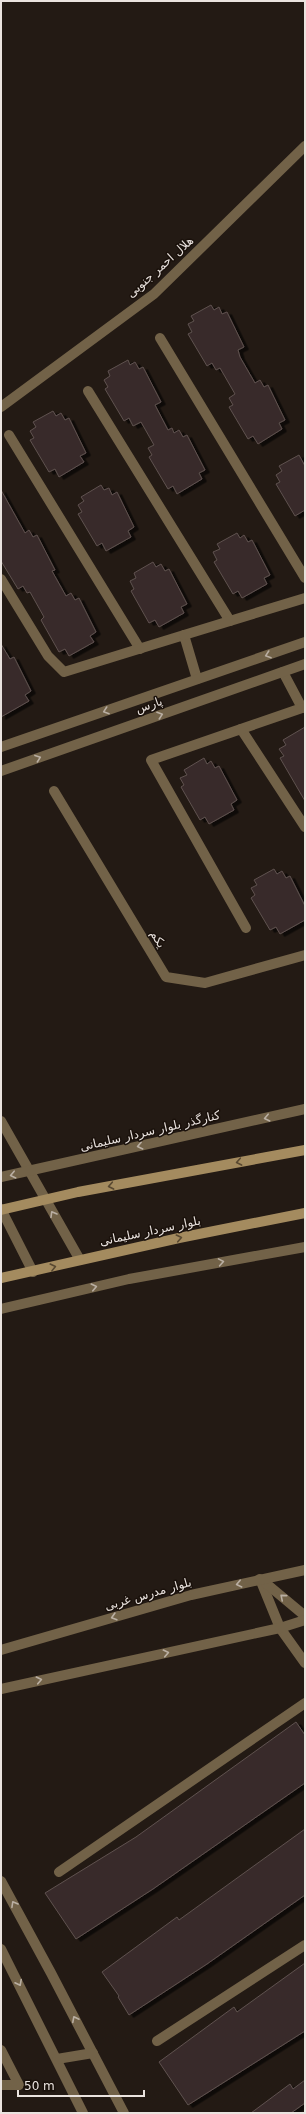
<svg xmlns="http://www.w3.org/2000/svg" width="306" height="2114" viewBox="0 0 306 2114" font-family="'DejaVu Sans','Noto Sans Arabic',sans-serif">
	<defs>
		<filter id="shadow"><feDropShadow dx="4.5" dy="2.5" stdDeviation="0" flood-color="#0009"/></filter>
	</defs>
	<rect width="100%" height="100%" fill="#231a14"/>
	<g fill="#382c2a" stroke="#5f514f" filter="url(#shadow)">
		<path d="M211,305L214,310L219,307L222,314L227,312L244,347L238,350L240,357L255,383L260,380L264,387L268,385L285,420L279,423L282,429L258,444L253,436L248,439L229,407L233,405L229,398L235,394L220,368L216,370L212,363L207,366L188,334L192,332L188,324L194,321L191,316Z"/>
		<path d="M128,360L130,365L135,362L139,369L143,367L161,402L155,405L168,430L172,428L174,433L179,430L183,437L187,435L205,470L199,473L202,479L177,494L173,486L168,489L149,457L152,455L148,448L154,445L141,422L133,426L129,418L124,421L105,389L108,387L104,380L110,376L108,371Z"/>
		<path d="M53,411L56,416L61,413L65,420L69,418L86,453L80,456L84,462L59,477L55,469L49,472L30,440L34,438L30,431L36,427L33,422Z"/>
		<path d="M299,455L305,466V510L295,516L276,484L280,482L276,475L282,471L279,466Z"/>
		<path d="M101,485L104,490L109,488L112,495L117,492L134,527L128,531L131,537L106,551L102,543L97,546L78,514L82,512L78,505L84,501L81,497Z"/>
		<path d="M1,490L25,533L29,530L33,537L37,535L55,570L52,571L66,596L71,593L75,600L79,598L96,632L90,636L94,642L69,656L65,649L59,652L41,620L44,617L30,592L27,593L23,586L18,589L1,561Z"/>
		<path d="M237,533L240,538L244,535L248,542L252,540L270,575L264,578L267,584L242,598L238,591L233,594L214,562L217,560L213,552L220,549L217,544Z"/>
		<path d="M153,562L156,567L161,564L165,571L169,569L187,604L181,607L184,613L159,627L155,620L149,623L131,591L134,589L130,581L136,578L134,573Z"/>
		<path d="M1,644L10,659L14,657L31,691L25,695L29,701L1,717Z"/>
		<path d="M305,727V801L280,758L284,756L279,749L286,745L283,740Z"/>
		<path d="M204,758L207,764L211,761L215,768L219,766L237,800L231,804L234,810L209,824L205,817L200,820L181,787L184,785L180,778L187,775L184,770Z"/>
		<path d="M274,869L277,874L282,871L286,878L290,876L305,906V920L280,934L276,927L270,930L251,898L255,895L251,888L257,885L254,880Z"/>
		<path d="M296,1722L305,1735V1783L153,1889L76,1939L45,1893L136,1837Z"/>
		<path d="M305,1829V1895L207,1964L129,2015L118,1997L119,1996L102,1972L177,1917L179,1920Z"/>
		<path d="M305,1963V2031L188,2105L159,2062L234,2007L237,2012Z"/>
		<path d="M305,2080V2103L291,2113H251L290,2084L293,2089Z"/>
	</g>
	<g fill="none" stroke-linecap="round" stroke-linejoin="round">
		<g stroke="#726248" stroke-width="10">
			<path d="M160,338L305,578"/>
			<path d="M88,391L230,621"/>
			<path d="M1,407L154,294L305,146"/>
			<path d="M9,435L140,649"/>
			<path d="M1,579L48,656L64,672L184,635L197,679"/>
			<path d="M184,635L305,598"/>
			<path d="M283,672L302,708L305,707"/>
			<path d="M241,729L305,827"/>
			<path d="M54,791L166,977L205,983L305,955"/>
			<path d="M246,928L151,760L302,708"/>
			<path d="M260,1579L280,1628L305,1663"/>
			<path d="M262,1580L305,1616"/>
			<path d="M1,1650L191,1595L305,1570"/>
			<path d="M1,1689L280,1628L305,1620"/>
			<path d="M59,1872L305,1703"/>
			<path d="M157,2041L305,1945"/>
		</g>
		<g stroke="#726248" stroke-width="10">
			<path d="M1,747L305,642"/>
			<path d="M1,771L305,664"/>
			<path d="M1,1121L80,1260"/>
			<path d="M1,1177L305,1109"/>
			<path d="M1,1209L33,1272"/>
			<path d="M1,1309L129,1279L305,1247"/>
			<path d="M1,1881L51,1973L124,2113"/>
			<path d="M1,1949L83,2113"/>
			<path d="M1,2050L19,2085H1"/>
			<path d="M57,2059L93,2053"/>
		</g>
		<g stroke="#a48b5f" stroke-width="10">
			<path d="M1,1210L78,1192L305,1150"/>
			<path d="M1,1278L179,1238L305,1213"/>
		</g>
	</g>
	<defs><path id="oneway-chevron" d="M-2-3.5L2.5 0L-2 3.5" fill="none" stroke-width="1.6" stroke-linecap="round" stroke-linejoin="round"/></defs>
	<g stroke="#baafa3">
		<use href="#oneway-chevron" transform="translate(268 655) rotate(161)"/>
		<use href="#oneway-chevron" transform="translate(106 711) rotate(161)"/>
		<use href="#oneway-chevron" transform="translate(160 715) rotate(-19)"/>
		<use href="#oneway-chevron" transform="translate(38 758) rotate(-20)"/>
		<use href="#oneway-chevron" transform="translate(267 1118) rotate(167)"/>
		<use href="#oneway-chevron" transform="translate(140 1146) rotate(167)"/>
		<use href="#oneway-chevron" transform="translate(13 1175) rotate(167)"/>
		<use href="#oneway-chevron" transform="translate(53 1214) rotate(-120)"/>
		<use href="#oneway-chevron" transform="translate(221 1262) rotate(-10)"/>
		<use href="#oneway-chevron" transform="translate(94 1287) rotate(-13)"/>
		<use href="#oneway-chevron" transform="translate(239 1584) rotate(167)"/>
		<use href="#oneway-chevron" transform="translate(283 1597) rotate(-140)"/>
		<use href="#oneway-chevron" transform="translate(114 1617) rotate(164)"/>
		<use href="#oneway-chevron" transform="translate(166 1653) rotate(-12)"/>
		<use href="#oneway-chevron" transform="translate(39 1680) rotate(-12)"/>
		<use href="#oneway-chevron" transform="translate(14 1904) rotate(-119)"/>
		<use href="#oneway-chevron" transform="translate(19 1983) rotate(63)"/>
		<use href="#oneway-chevron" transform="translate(75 2019) rotate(-117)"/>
	</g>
	<g stroke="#584831">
		<use href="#oneway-chevron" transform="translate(239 1162) rotate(169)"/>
		<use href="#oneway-chevron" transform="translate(111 1186) rotate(169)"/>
		<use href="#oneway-chevron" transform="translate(179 1238) rotate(-12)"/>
		<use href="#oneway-chevron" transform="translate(53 1267) rotate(-14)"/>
	</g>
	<g text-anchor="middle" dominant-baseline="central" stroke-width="3" stroke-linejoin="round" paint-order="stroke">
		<g font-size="12" fill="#eae3df" stroke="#1a110b">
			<text transform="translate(160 267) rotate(-42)">هلال احمر جنوبی</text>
			<text transform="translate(149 705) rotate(-19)">پارس</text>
			<text transform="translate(158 939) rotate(59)">یکم</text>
			<text transform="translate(150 1131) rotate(-13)">کنارگذر بلوار سردار سلیمانی</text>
			<text transform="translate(150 1231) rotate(-12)">بلوار سردار سلیمانی</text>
			<text transform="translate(148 1594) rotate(-16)">بلوار مدرس غربی</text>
		</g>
	</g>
	<rect width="306" height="2114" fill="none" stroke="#eae3df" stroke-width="4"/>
	<path d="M18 2090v6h126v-6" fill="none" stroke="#eae3df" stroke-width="2"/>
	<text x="24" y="2090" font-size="12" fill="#eae3df" stroke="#1a110b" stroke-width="3" paint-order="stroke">50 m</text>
</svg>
